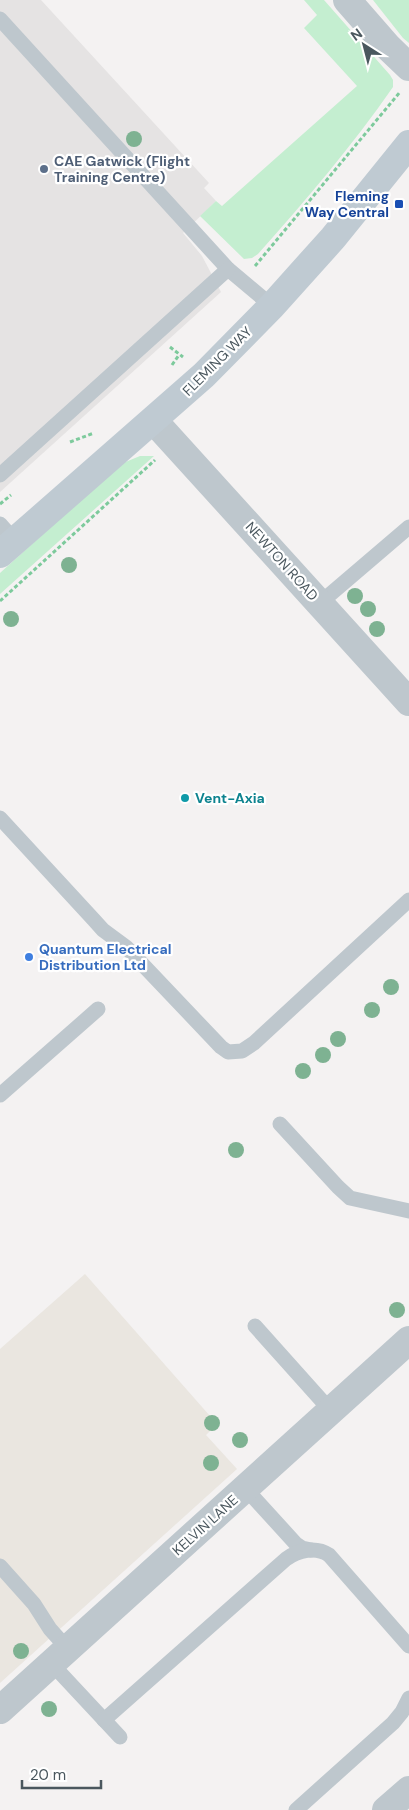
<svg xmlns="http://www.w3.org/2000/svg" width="409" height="1810" viewBox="0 0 409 1810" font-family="'DM Sans',sans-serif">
	<rect width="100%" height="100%" fill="#f4f2f2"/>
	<path fill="#eae6e0" d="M85,1274L217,1424L206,1435L237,1469L0,1683V1349Z"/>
	<path fill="#e5e3e3" d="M0,0H41L209,183L204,188L216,201L183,233L202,256L221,292L0,492Z"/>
	<g fill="#c4eed0">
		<path d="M304,0H324L390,75L393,80V87C352,146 306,200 258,254L252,258L244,259L200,216L216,201L222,206L357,86L304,28L317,15Z"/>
		<path d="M373,0H409V43L403,38Z"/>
		<path d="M140,456H154L0,594V573L115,469L123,463Z"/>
	</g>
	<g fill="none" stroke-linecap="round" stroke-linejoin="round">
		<g stroke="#7dca9c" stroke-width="3" stroke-dasharray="4 2.5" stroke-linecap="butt">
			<path d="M255,266L400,92"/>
			<path d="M170,347L183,357"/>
			<path d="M172,365L179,355"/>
			<path d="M70,442L94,433"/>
			<path d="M0,504L11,495"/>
			<path d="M0,601L155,460"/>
		</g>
		<g stroke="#bec7cd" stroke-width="15">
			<path d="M0,19L228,269L272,306"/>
			<path d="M0,475L228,269"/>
			<path d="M0,524L15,541"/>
			<path d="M320,603L409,527"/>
			<path d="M0,818L94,920L103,930L126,947L221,1047L228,1052L242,1051L254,1043L409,900"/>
			<path d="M0,1095L98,1009"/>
			<path d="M280,1124L338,1187L350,1198L409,1211"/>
			<path d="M255,1326L331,1411"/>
			<path d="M246,1489L296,1544L302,1548L311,1550"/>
			<path d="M0,1566L34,1604L50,1629L67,1648"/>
			<path d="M51,1663L120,1737"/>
			<path d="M104,1720L286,1559C298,1550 316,1546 329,1555L409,1646"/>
			<path d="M296,1810L393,1723L402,1712L409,1698"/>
		</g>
		<g stroke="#bec7cd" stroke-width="28">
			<path d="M347,0L388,47L409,67"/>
			<path d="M154,421L409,702"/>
			<path d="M0,1710L409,1340"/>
			<path d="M386,1810L409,1790"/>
		</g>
		<path stroke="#bfcad2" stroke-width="28" d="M0,554L204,375L272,306L333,238L409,144"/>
	</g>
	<g fill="#7eb292">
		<circle cx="134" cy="139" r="8"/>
		<circle cx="69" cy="565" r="8"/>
		<circle cx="355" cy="596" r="8"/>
		<circle cx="368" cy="609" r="8"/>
		<circle cx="11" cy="619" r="8"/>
		<circle cx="377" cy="629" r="8"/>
		<circle cx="391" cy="987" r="8"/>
		<circle cx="372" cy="1010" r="8"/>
		<circle cx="338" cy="1039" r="8"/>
		<circle cx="323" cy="1055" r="8"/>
		<circle cx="303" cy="1071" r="8"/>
		<circle cx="236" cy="1150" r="8"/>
		<circle cx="397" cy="1310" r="8"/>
		<circle cx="212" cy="1423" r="8"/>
		<circle cx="240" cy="1440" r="8"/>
		<circle cx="211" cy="1463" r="8"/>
		<circle cx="21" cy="1651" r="8"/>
		<circle cx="49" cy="1709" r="8"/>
	</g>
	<circle fill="#5c6f8a" stroke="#fff" stroke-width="2" cx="44" cy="169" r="5"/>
	<rect fill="#1a4fb4" stroke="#fff" stroke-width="2" x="394" y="199" width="10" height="10" rx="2.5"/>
	<circle fill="#0f9aa8" stroke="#fff" stroke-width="2" cx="185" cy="798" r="5"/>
	<circle fill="#3f7fe0" stroke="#fff" stroke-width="2" cx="29" cy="957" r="5"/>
	<g text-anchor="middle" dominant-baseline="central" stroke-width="4.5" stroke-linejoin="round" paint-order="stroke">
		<g font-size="14" font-weight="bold" fill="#4e5e75" stroke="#fff" text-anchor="start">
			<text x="54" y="161">CAE Gatwick (Flight<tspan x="54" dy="16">Training Centre)</tspan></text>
		</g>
		<g font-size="14" font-weight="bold" fill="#164399" stroke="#fff" text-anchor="end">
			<text x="389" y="196">Fleming<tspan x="389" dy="16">Way Central</tspan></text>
		</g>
		<g font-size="14" fill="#4a575e" stroke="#fff">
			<text transform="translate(217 361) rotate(-45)">FLEMING WAY</text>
			<text transform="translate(282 561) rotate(48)">NEWTON ROAD</text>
			<text transform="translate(205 1525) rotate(-42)">KELVIN LANE</text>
		</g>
		<g font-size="14" font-weight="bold" fill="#0d838f" stroke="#fff" text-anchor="start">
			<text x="195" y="798">Vent-Axia</text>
		</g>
		<g font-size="14" font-weight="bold" fill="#366cbe" stroke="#fff" text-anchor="start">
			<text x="39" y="949">Quantum Electrical<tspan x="39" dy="16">Distribution Ltd</tspan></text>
		</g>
	</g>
	<g transform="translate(364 45) rotate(324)" stroke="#ffffff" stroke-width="4" paint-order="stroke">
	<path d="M0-4L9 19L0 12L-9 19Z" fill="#4a575e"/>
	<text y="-8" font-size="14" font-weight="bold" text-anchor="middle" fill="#4a575e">N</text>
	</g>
	<path d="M22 1780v8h79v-8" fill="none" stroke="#4a575e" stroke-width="2.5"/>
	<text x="30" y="1780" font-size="15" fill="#4a575e" stroke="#ffffff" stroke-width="4" paint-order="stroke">20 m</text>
</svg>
